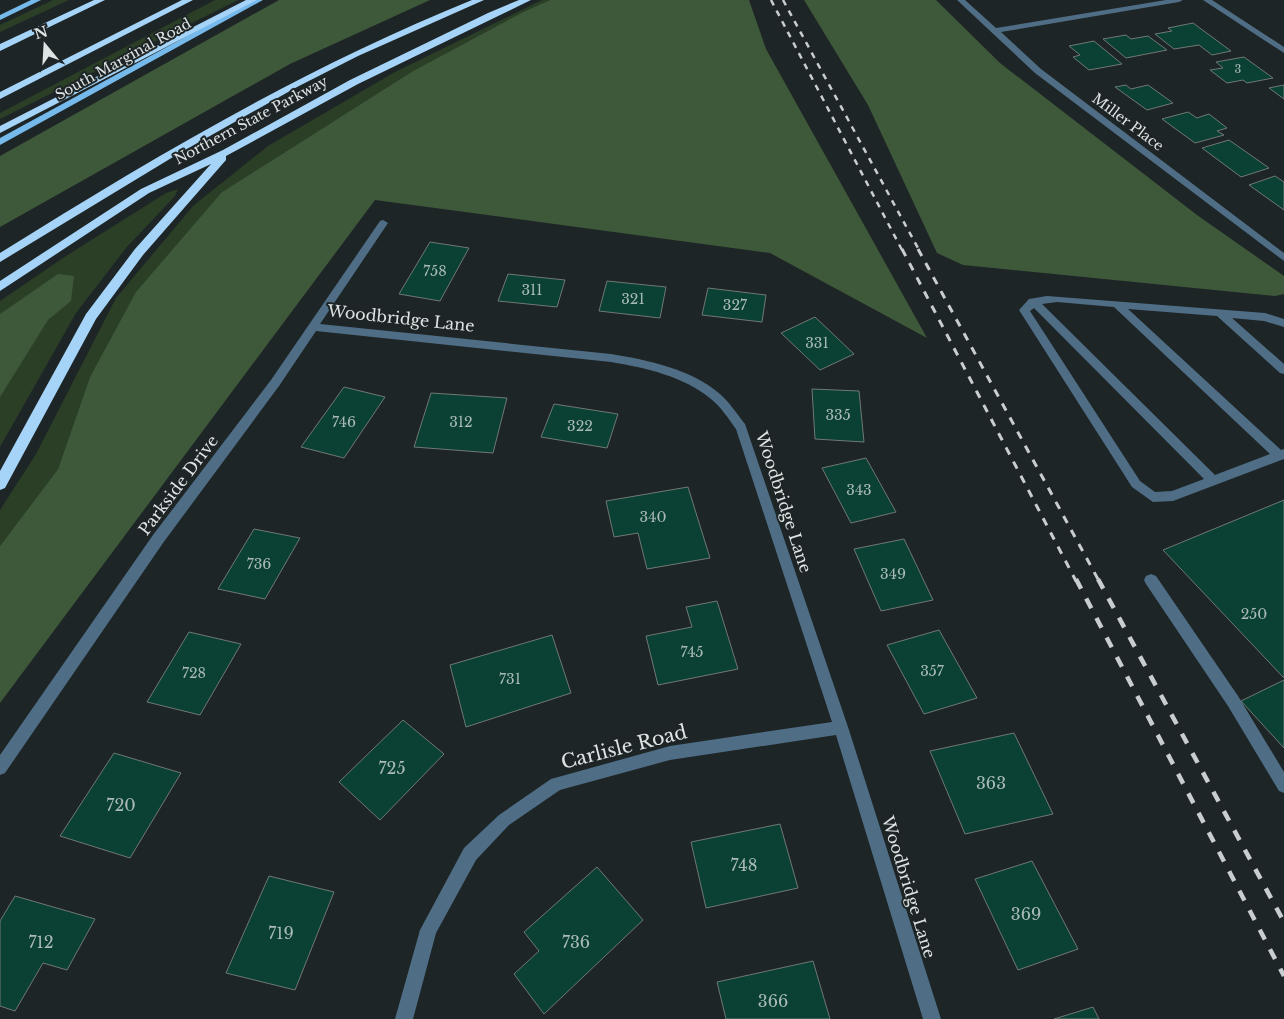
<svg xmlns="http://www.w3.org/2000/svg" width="1284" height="1019" viewBox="0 0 1284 1019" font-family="'Libre Baskerville',serif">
	<rect width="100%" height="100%" fill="#1e2526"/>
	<g fill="#2a3f26">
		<path d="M53,0H69L0,32V25Z"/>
		<path d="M215,0H238L0,119V113Z"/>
		<path d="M542,0H550L521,13L413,71L222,192L90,377L58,469L0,546V510L36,454L116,298L193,206L268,146L395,72Z"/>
		<path d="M178,189L175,196L126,248L76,313L0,447V301L66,256L166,193Z"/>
	</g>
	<g fill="#3e583a">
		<path d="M279,0H430L290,64L0,227V156Z"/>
		<path d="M550,0H749L766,49L927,338L770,253L375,200L0,703V546L58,469L90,377L136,292L222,192L413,71L521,13Z"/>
		<path d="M804,0H936L1000,63L1197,215L1284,276V294L1275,296L963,265L937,253L868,105Z"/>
		<path d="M58,274L74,276L71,301L48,320L0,397V314Z"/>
	</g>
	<g fill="#0b4034" stroke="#707875">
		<path d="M1193,23L1231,51L1212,55L1199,45L1174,49L1155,34L1172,31L1168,28Z"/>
		<path d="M1126,35L1131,39L1148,36L1167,50L1126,58L1103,39Z"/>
		<path d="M1094,41L1122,64L1089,70L1073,57L1080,55L1069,46Z"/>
		<path d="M1244,57L1273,78L1247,83L1243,80L1227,83L1210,70L1223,68L1216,62Z"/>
		<path d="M1126,85L1131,89L1148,85L1173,103L1147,110L1115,87Z"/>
		<path d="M1284,85V99L1269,88Z"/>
		<path d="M1188,112L1197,118L1209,114L1227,128L1217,131L1224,135L1195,143L1162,119Z"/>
		<path d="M1229,140L1269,168L1241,177L1202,148Z"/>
		<path d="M1275,176L1284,182V210L1249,185Z"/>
		<path d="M430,242L469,248L440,301L399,294Z"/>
		<path d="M508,274L565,280L557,307L498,301Z"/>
		<path d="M607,281L666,287L660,318L599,311Z"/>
		<path d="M708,288L766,295L762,322L702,315Z"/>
		<path d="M815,317L854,354L820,370L781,333Z"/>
		<path d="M344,387L385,397L344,458L301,447Z"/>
		<path d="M812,389L859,391L864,442L815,439Z"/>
		<path d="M431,393L507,398L493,453L414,447Z"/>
		<path d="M554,404L618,414L607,448L541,437Z"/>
		<path d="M866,458L896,512L851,523L822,468Z"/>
		<path d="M688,487L710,558L647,569L638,533L614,537L606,501Z"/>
		<path d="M1284,500V678L1163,550Z"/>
		<path d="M254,529L300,538L265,599L218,589Z"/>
		<path d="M904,539L933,600L881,611L854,549Z"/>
		<path d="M717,601L738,669L658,685L646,636L692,627L686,607Z"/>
		<path d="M939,630L977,698L924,714L887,645Z"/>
		<path d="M189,632L241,644L200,715L147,702Z"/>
		<path d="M552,635L571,693L466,727L450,665Z"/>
		<path d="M1284,680V748L1241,701Z"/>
		<path d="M403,720L444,754L380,820L339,782Z"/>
		<path d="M1014,733L1053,814L965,834L930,751Z"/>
		<path d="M114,753L181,773L130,858L60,836Z"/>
		<path d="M780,824L798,888L706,908L691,842Z"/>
		<path d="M1032,861L1078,949L1018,970L975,879Z"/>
		<path d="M597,867L643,920L544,1014L514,974L539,951L524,932Z"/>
		<path d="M269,876L334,892L295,990L226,973Z"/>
		<path d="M15,896L95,919L67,970L43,963L15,1011L0,1006V921Z"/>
		<path d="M813,961L830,1019H726L717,982Z"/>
		<path d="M1093,1007L1099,1019H1054Z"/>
	</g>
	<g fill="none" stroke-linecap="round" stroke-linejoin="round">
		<g fill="#4f6e86" fill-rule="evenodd">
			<path d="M957,0H965L996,28L1166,0H1183L1179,2L1001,32L1041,69L1284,253V261L1035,73Z"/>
			<path d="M1203,0H1212L1284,47V53Z"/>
			<path d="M383,220L388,223L320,324L611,354C648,360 691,369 720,394C730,403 737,414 745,424L848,727L941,1019H923L836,735L670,760L560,790L509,825L476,860L436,933L413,1019H395L420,930L464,848L499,815L551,779L670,746L832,722L736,429C728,418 721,407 711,399C683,376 646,368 611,362L316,331L279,386L163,543L5,773L0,775V755L153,535L271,380L380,221Z"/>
			<path d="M1047,296L1265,313L1284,319V327L1264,321L1232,318L1284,364V374L1280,373L1217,316L1128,309L1281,450L1284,449V459L1173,501L1153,502L1132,487L1019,310L1029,299ZM1057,302L1114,307L1270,454L1215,475L1042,304ZM1034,308L1204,479L1172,491L1155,492L1140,481L1030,311Z"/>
			<path d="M1151,574L1156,576L1238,696L1284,772V793L1279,791L1228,706L1146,584L1144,580L1146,576Z"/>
		</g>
		<g fill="#76b9eb" fill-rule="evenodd">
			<path d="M31,0H41L0,20V15Z"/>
			<path d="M253,0H263L0,145V138Z"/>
		</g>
		<g fill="#a5d4f8" fill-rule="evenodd">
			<path d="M94,0H105L0,51V44Z"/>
			<path d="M182,0H193L0,99V92Z"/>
			<path d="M246,0H257L0,133V126Z"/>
			<path d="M472,0H484L358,56L297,87L178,154L0,262V253C154,157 304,68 472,0Z"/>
			<path d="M519,0H531L358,84L226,156V160L143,255L96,319L5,488L0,490V471L86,314L135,249L211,164L149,193L0,291V281L141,189L223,150L350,80L488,13Z"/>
		</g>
		<g stroke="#c8cecf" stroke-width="2.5" stroke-dasharray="6 6" stroke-linecap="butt">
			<path d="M771,0L902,250"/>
			<path d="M783,0L919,250"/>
		</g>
		<g stroke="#c8cecf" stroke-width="3" stroke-dasharray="8 8" stroke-linecap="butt">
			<path d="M902,249L1076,581"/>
			<path d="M918,249L1099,581"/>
		</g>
		<g stroke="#c8cecf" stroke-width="4.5" stroke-dasharray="11 11" stroke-linecap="butt">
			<path d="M1076,579L1284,976"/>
			<path d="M1098,579L1284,922"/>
		</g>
	</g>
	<g text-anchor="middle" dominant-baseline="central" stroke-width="4" stroke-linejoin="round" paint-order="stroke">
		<g font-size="11" fill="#a9bab8">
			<text x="1238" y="69">3</text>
		</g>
		<g font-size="14" fill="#dee3e4" stroke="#1e2526">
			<text transform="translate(123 59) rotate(-29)">South Marginal Road</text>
			<text transform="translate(251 120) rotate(-28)">Northern State Parkway</text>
			<text transform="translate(1128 122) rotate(37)">Miller Place</text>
		</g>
		<g font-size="14" fill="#a9bab8">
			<text x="435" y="271">758</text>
			<text x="532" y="290">311</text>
			<text x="633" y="299">321</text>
			<text x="735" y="305">327</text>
			<text x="817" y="343">331</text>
			<text x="838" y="415">335</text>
			<text x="344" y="422">746</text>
			<text x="461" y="422">312</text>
			<text x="580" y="426">322</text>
			<text x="859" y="490">343</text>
			<text x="653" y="517">340</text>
			<text x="259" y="564">736</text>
			<text x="893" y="574">349</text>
			<text x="1254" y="614">250</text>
			<text x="692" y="652">745</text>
			<text x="932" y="671">357</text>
			<text x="194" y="673">728</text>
			<text x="510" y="679">731</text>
		</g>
		<g font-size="16" fill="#dee3e4" stroke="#1e2526">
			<text transform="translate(401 318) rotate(6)">Woodbridge Lane</text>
			<text transform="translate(178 485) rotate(-53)">Parkside Drive</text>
			<text transform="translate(784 502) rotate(72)">Woodbridge Lane</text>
			<text transform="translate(909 887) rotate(73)">Woodbridge Lane</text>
		</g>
		<g font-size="16" fill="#a9bab8">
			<text x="392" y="768">725</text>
			<text x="991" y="783">363</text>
			<text x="121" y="805">720</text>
			<text x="744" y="865">748</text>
			<text x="1026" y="914">369</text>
			<text x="281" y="933">719</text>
			<text x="41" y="942">712</text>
			<text x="576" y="942">736</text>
			<text x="773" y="1001">366</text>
		</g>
		<g font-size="19" fill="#dee3e4" stroke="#1e2526">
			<text transform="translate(624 747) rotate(-14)">Carlisle Road</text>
		</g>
	</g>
	<g transform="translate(45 45) rotate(342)" stroke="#1e2526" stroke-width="4" paint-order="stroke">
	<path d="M0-4L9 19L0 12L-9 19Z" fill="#dee3e4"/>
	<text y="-8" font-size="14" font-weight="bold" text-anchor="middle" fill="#dee3e4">N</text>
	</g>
</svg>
